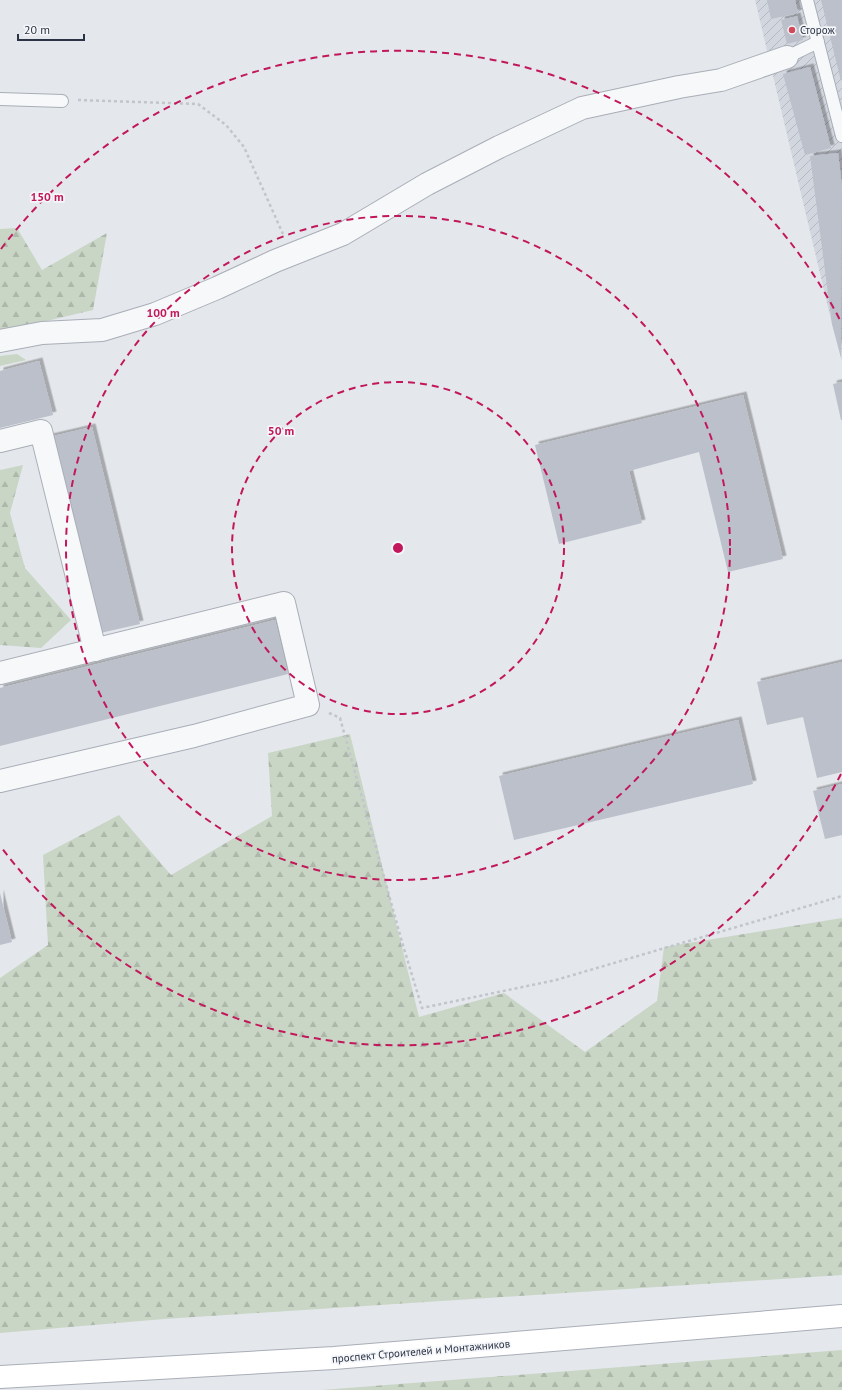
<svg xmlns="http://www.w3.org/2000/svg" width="842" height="1390" viewBox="0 0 842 1390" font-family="'PT Sans',sans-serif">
	<defs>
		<pattern id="industrial-furrows" width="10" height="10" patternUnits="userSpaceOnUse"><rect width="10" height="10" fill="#d2d6de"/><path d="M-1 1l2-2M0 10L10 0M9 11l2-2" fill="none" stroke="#b4b8c0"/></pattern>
		<pattern id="forest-firs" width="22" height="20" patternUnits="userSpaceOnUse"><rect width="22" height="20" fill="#c9d6c5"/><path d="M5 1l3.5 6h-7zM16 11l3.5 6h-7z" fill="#adb8ab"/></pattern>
		<filter id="shadow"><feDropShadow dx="3.5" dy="-3.5" stdDeviation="0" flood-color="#0004"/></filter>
	</defs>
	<rect width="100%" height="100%" fill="#e4e7ec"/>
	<path fill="url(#industrial-furrows)" d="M755,0H842V360L832,324Z"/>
	<path fill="#c9d6c5" d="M17,354L26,360L0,366V356Z"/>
	<g fill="url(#forest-firs)">
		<path d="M17,228L42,270L107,233L93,310L0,332V229Z"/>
		<path d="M23,465L10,513L25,568L71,620L41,648L0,645V470Z"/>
		<path d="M350,734L419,1017L504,993L585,1052L657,1001L664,947L842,918V1275L164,1319L0,1333V978L48,945L43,855L119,815L171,875L272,816L268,753Z"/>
		<path d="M842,1350V1390H321Z"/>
	</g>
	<g fill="#bbc0ca" filter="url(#shadow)">
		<path d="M767,0H795L798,13L771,19Z"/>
		<path d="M821,0H842V80L841,81Z"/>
		<path d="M797,16L803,40L787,44L781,20Z"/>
		<path d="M810,67L831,148L805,155L783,74Z"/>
		<path d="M838,153L842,186L841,358L832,324L810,156Z"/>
		<path d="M39,361L53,415L0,428V371Z"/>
		<path d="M842,382V420H841L833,384Z"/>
		<path d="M743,395L783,559L728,572L699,452L629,471L642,523L559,544L535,445Z"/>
		<path d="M92,427L140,624L96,634L49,437Z"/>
		<path d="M275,620L288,674L0,746V688Z"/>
		<path d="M842,662V772L817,778L803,717L767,725L757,682Z"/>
		<path d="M738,720L753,784L514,840L499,776Z"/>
		<path d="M842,784V835L825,839L813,791Z"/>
		<path d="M0,893L12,942L0,945Z"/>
	</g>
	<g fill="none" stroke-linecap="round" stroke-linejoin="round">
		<defs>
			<g id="lane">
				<path d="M807,0L842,136"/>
				<path d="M787,57L818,42"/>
				<path d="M0,99L62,101"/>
			</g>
			<g id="street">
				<path d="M0,341L42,333L102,330L155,314L217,288L275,261L343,234L427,184L499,147L582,108L679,87L721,80L787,57"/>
				<path d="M0,441L41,431L95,650"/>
				<path d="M0,673L284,603L308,705L194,736L0,781"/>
			</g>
			<path id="secondary" d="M0,1377L334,1358L842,1316"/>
		</defs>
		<use href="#lane" stroke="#a9aeb7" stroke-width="14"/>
		<use href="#street" stroke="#a9aeb7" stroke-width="24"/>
		<use href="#secondary" stroke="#a9aeb7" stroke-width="24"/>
		<g stroke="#c2c5cb" stroke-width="2.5" stroke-dasharray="3 3" stroke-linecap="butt">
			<path d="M78,100L198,104L226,125L244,147L283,234"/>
			<path d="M329,713L340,718L402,942L422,1008L556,980L842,896"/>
		</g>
		<use href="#lane" stroke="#f7f8fa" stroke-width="12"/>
		<use href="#street" stroke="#f7f8fa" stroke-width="22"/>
		<use href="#secondary" stroke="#fff" stroke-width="22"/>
	</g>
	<g fill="none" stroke="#c2185b" stroke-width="2" stroke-dasharray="7 5">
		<circle cx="398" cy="548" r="166"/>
		<circle cx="398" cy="548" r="332"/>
		<path d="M841 774A497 497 0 0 1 1 847M1 249A497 497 0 0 1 841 322"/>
	</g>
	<circle fill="#d1495b" stroke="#f4f6f9" stroke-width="1.5" cx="792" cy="30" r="4"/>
	<g text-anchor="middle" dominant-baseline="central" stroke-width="3.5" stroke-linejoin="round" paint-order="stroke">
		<g font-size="11" fill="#2b3445" stroke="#f4f6f9" text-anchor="start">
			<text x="800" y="30">Сторож</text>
		</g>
		<g font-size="11" fill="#2b3445" stroke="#f4f6f9">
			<text transform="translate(421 1351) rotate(-5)">проспект Строителей и Монтажников</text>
		</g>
	</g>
	<circle cx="398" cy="548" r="6" fill="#c2185b" stroke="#f4f6f9" stroke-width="2"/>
	<g font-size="12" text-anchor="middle" font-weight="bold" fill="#c2185b" stroke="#f4f6f9" stroke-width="3.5" stroke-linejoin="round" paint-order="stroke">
		<text x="47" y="201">150 m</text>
		<text x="163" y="317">100 m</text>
		<text x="281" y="435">50 m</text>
	</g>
	<path d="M18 34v6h66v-6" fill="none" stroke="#2b3445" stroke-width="2"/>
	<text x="24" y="34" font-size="12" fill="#2b3445" stroke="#f4f6f9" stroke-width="3" paint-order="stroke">20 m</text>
</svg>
